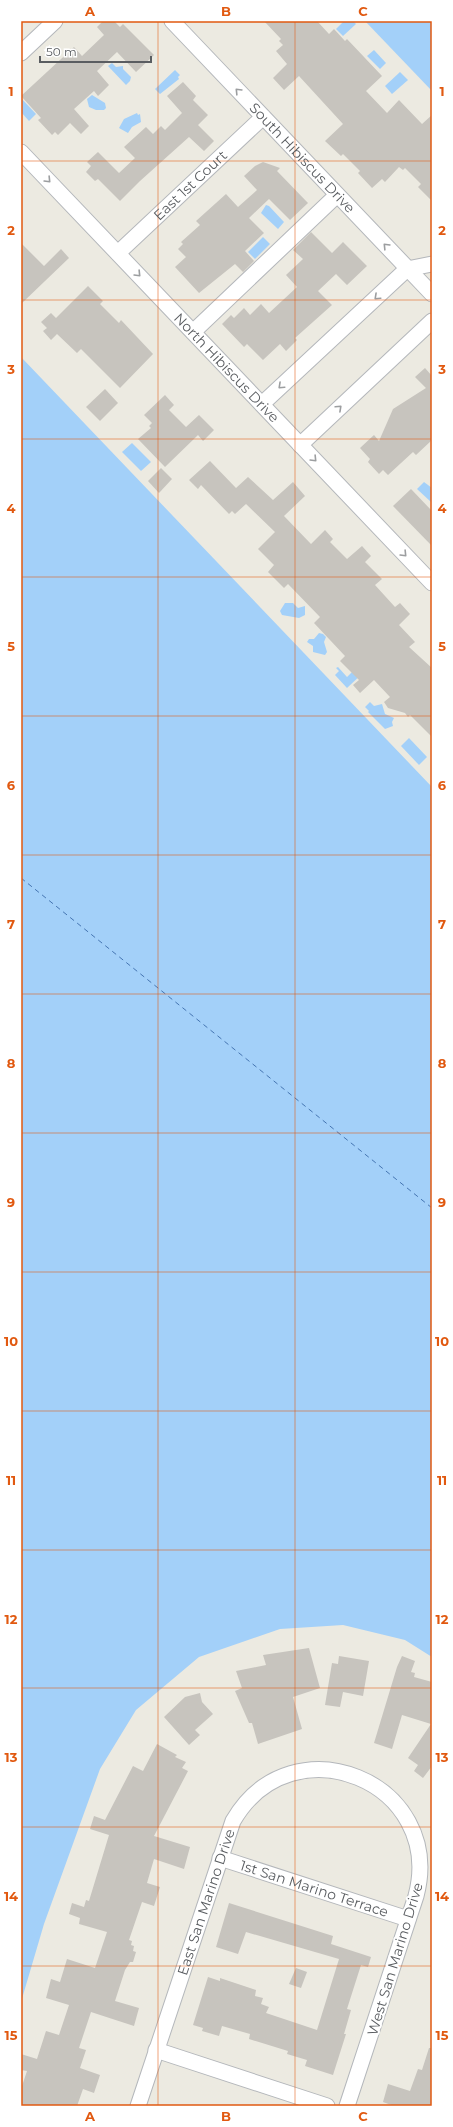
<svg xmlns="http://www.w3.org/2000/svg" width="453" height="2127" viewBox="0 0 453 2127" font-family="Montserrat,sans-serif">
	<rect width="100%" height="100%" fill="#eceae1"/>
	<g fill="#a3d0f9">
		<path d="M344,21H353L356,24L343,36L336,29Z"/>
		<path d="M365,21H432V91Z"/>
		<path d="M374,50L386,63L380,69L367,56Z"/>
		<path d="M112,63L116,67L123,66V69L131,77L130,81L126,85L108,66Z"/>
		<path d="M175,70L180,75L178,77L179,79L160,94L155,89Z"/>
		<path d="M400,72L408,80L392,94L385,86Z"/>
		<path d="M92,95L105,103L106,108L104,110H96L89,107L87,99Z"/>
		<path d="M21,98L36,114L29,121L21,112Z"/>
		<path d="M137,113L138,115L140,114L141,122L132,127L128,133L119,128L124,119Z"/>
		<path d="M266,205L269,206L284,222L278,229L261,213Z"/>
		<path d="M263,237L270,244L255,259L248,252Z"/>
		<path d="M21,357L432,787V1657L405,1640L343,1625L280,1629L199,1657L136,1710L100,1769L44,1924L21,2002Z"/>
		<path d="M132,443L151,462L141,471L122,452Z"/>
		<path d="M424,482L432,488L431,502L417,489Z"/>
		<path d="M285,603H293L298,608L305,606V615L299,618L282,615L280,611Z"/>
		<path d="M319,633L323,634L326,637L324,642L327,652L325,655L313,652V646L307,642L309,639H314Z"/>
		<path d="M358,666L364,672L347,688L335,675L339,671L336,668L338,667L347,677Z"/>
		<path d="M370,702L374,706L382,704L385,714L394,718L392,722L393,726L385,729L368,712L369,711L365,707Z"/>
		<path d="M409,738L427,757L419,765L401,746Z"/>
	</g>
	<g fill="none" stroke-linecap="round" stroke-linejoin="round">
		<path stroke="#4575b2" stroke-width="1" stroke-dasharray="5 4" stroke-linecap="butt" d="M21,878L432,1208"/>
	</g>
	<g fill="#c7c4be">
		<path d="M103,21H114L120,27L123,24L154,55L136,72L117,52L97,71L109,85L98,96L94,91L74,109L89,126L81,134L70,123L58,135L55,132L52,135L38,120L41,118L21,96L74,47L82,56L104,35L97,27Z"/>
		<path d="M264,21H317L329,34L334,29L345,41L347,39L382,76L366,91L387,113L399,100L422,124L432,115V201L418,187L421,184L405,168L403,170L399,167L385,182L382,179L372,188L358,173L360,171L343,154L341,156L325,141L343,124L299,76L284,90L273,78L287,64L276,51L283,45L279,41L281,39Z"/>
		<path d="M183,82L196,96L193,100L208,115L198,125L214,141L204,151L189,137L140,181L120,201L98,179L95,181L86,172L91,166L87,162L98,152L119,173L135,158L124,147L146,127L153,134L161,126L165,130L182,113L167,96Z"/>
		<path d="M263,162L280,168L277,171L308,203L290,220L269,199L249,218L264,233L245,251L254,261L243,272L235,264L199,293L175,267L186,257L178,249L183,244L181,242L200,225L196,221L226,194L238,207L257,190L244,176L255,166Z"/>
		<path d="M311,232L332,253L343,242L367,266L347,285L336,274L318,291L332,305L295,338L297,340L286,351L280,344L263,360L247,344L244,347L222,324L231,315L234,318L244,308L250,315L261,304L269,313L297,287L286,275L303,259L293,250Z"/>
		<path d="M21,243L44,266L61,249L69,258L21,304Z"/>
		<path d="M88,286L103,301L100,304L119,323L121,320L153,354L120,388L81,349L77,353L57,334L51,340L43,331L47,328L41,322L51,313L56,318Z"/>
		<path d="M425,368L432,376V440L416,455L413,452L388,475L383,470L379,474L368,462L370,459L360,448L374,435L379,441L393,409L426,388L415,377Z"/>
		<path d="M105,389L118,403L100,421L86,407Z"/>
		<path d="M165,395L174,405L169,410L186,427L199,415L214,430L203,441L198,435L165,467L138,439L151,428L149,426L152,423L144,415Z"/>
		<path d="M210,461L236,488L248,477L273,500L293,482L305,496L284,516L311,544L325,530L333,539L330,542L347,559L362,546L371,556L365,562L382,579L375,585L395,607L400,603L410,614L399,625L415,642L409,647L432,668V737L410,715L408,717L405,713L388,708L384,702L390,697L374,680L360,693L353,685L359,680L340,661L345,656L314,623L320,617L288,584L284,588L268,572L274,565L258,549L275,532L246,504L235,514L232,511L229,514L201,485L198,489L189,480Z"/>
		<path d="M161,468L172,479L159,493L148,481Z"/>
		<path d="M411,489L432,511V546L393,506Z"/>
		<path d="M309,1648L320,1688L293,1697L302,1729L258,1744L252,1723H249L235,1691L242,1688L236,1671L266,1665L263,1655Z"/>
		<path d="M339,1656L369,1661L363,1696L343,1692L340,1707L325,1705L332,1663L338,1664Z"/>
		<path d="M402,1656L415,1661L411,1672L415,1673L414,1677L432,1682V1766L423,1778L414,1771L418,1765L408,1758L431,1724L402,1715L392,1749L374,1743L397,1667Z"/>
		<path d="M200,1693L202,1702L213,1714L195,1730L200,1735L189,1745L164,1717L185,1697Z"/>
		<path d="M157,1744L177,1755L175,1757L186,1762L182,1768L188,1771L154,1836L190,1847L184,1869L154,1859L147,1883L160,1887L154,1906L142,1902L129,1940L132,1941L131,1945L134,1946L133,1951L136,1952L133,1962H130L125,1970L115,2001L139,2008L134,2026L91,2012L79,2048L86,2050L80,2068L100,2075L94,2093L83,2089L77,2106H21V2089L27,2071L21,2070V2054L37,2059L46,2031L59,2035L69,2005L46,1998L51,1979L60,1982L67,1959L95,1968L107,1932L79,1924L80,1918L69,1914L72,1903L84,1907L86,1900L89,1901L109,1835L90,1829L94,1816L105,1820L133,1766L143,1771Z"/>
		<path d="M229,1903L333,1936L331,1944L371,1957L368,1967L361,1965L347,2009L351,2010L344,2034H346L333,2075L305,2066L307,2060L287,2054L288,2051L249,2039L250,2034L222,2026L219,2036L202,2031L203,2028L193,2025L208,1977L220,1981V1978L256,1990L255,1996L263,1998L261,2004L269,2007L266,2013L317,2030L339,1959L246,1932L238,1954L216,1947Z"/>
		<path d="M296,1968L307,1972L301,1988L289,1984Z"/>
		<path d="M429,2048H432V2106H394L383,2102L388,2084L410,2091L418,2069L422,2070Z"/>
	</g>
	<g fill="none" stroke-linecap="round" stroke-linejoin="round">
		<defs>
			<g id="minor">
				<path id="s1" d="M172,21L432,294"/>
				<path d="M21,53L55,21"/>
				<path id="s2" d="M21,152L432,583"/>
				<path id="s3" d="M118,253L263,117"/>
				<path d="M193,332L337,195"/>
				<path d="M262,404L407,269L432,264"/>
				<path d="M300,445L432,321"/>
				<path id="s4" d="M220,1858L408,1919"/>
				<path d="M156,2050L327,2106"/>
				<path id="s5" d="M138,2106L233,1821C292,1719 446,1782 416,1896L347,2106"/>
			</g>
		</defs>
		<use href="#minor" stroke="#b4b7bb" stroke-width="17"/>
		<use href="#minor" stroke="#fff" stroke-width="15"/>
	</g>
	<defs><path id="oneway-chevron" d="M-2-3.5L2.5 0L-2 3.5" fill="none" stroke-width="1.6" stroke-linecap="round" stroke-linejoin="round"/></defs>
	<g stroke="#9c9ea0">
		<use href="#oneway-chevron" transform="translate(238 91) rotate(-134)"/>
		<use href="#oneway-chevron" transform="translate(48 180) rotate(46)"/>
		<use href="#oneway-chevron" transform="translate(386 246) rotate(-134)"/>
		<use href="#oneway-chevron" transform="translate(138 274) rotate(46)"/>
		<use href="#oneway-chevron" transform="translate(377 297) rotate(137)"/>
		<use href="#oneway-chevron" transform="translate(281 386) rotate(137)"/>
		<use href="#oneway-chevron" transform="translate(339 408) rotate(-43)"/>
		<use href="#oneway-chevron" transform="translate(314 459) rotate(46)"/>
		<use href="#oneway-chevron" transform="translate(404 554) rotate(46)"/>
	</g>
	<path fill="none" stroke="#e15910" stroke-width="1" stroke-opacity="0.55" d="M158,21V2106M295,21V2106M21,161H432M21,300H432M21,439H432M21,577H432M21,716H432M21,855H432M21,994H432M21,1133H432M21,1272H432M21,1411H432M21,1550H432M21,1688H432M21,1827H432M21,1966H432"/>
	<g text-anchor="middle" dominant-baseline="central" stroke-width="4" stroke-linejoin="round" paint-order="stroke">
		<g font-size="14" fill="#5a5d61" stroke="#fff">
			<text stroke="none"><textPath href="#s1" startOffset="189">South Hibiscus Drive</textPath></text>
			<text stroke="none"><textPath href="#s3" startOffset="99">East 1st Court</textPath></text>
			<text stroke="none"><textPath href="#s2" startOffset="298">North Hibiscus Drive</textPath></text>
			<text stroke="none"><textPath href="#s4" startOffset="99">1st San Marino Terrace</textPath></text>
			<text stroke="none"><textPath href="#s5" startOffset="215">East San Marino Drive</textPath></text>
			<text transform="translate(395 1959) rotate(-73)">West San Marino Drive</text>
		</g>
	</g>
	<rect width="453" height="2127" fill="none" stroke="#ffffff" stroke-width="44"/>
	<path d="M40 56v6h111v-6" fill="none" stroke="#5a5d61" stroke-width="2"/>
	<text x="46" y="56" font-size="12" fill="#5a5d61" stroke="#ffffff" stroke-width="3" paint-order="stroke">50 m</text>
	<rect x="22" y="22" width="409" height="2083" fill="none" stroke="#e15910" stroke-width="1.5"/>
	<g font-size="13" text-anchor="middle" font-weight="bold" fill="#e15910">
		<text x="90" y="16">A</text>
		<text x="226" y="16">B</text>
		<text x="363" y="16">C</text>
		<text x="11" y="96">1</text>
		<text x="442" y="96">1</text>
		<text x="11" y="235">2</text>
		<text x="442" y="235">2</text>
		<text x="11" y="374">3</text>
		<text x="442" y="374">3</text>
		<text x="11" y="513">4</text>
		<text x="442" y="513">4</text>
		<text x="11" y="651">5</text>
		<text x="442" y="651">5</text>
		<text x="11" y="790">6</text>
		<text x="442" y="790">6</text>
		<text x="11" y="929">7</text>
		<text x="442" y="929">7</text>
		<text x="11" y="1068">8</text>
		<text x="442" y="1068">8</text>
		<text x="11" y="1207">9</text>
		<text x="442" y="1207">9</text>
		<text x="11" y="1346">10</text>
		<text x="442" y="1346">10</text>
		<text x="11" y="1485">11</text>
		<text x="442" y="1485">11</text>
		<text x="11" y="1624">12</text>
		<text x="442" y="1624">12</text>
		<text x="11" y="1762">13</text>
		<text x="442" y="1762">13</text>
		<text x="11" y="1901">14</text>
		<text x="442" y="1901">14</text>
		<text x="11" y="2040">15</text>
		<text x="442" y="2040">15</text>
		<text x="90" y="2121">A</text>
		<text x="226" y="2121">B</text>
		<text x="363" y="2121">C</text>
	</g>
</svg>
